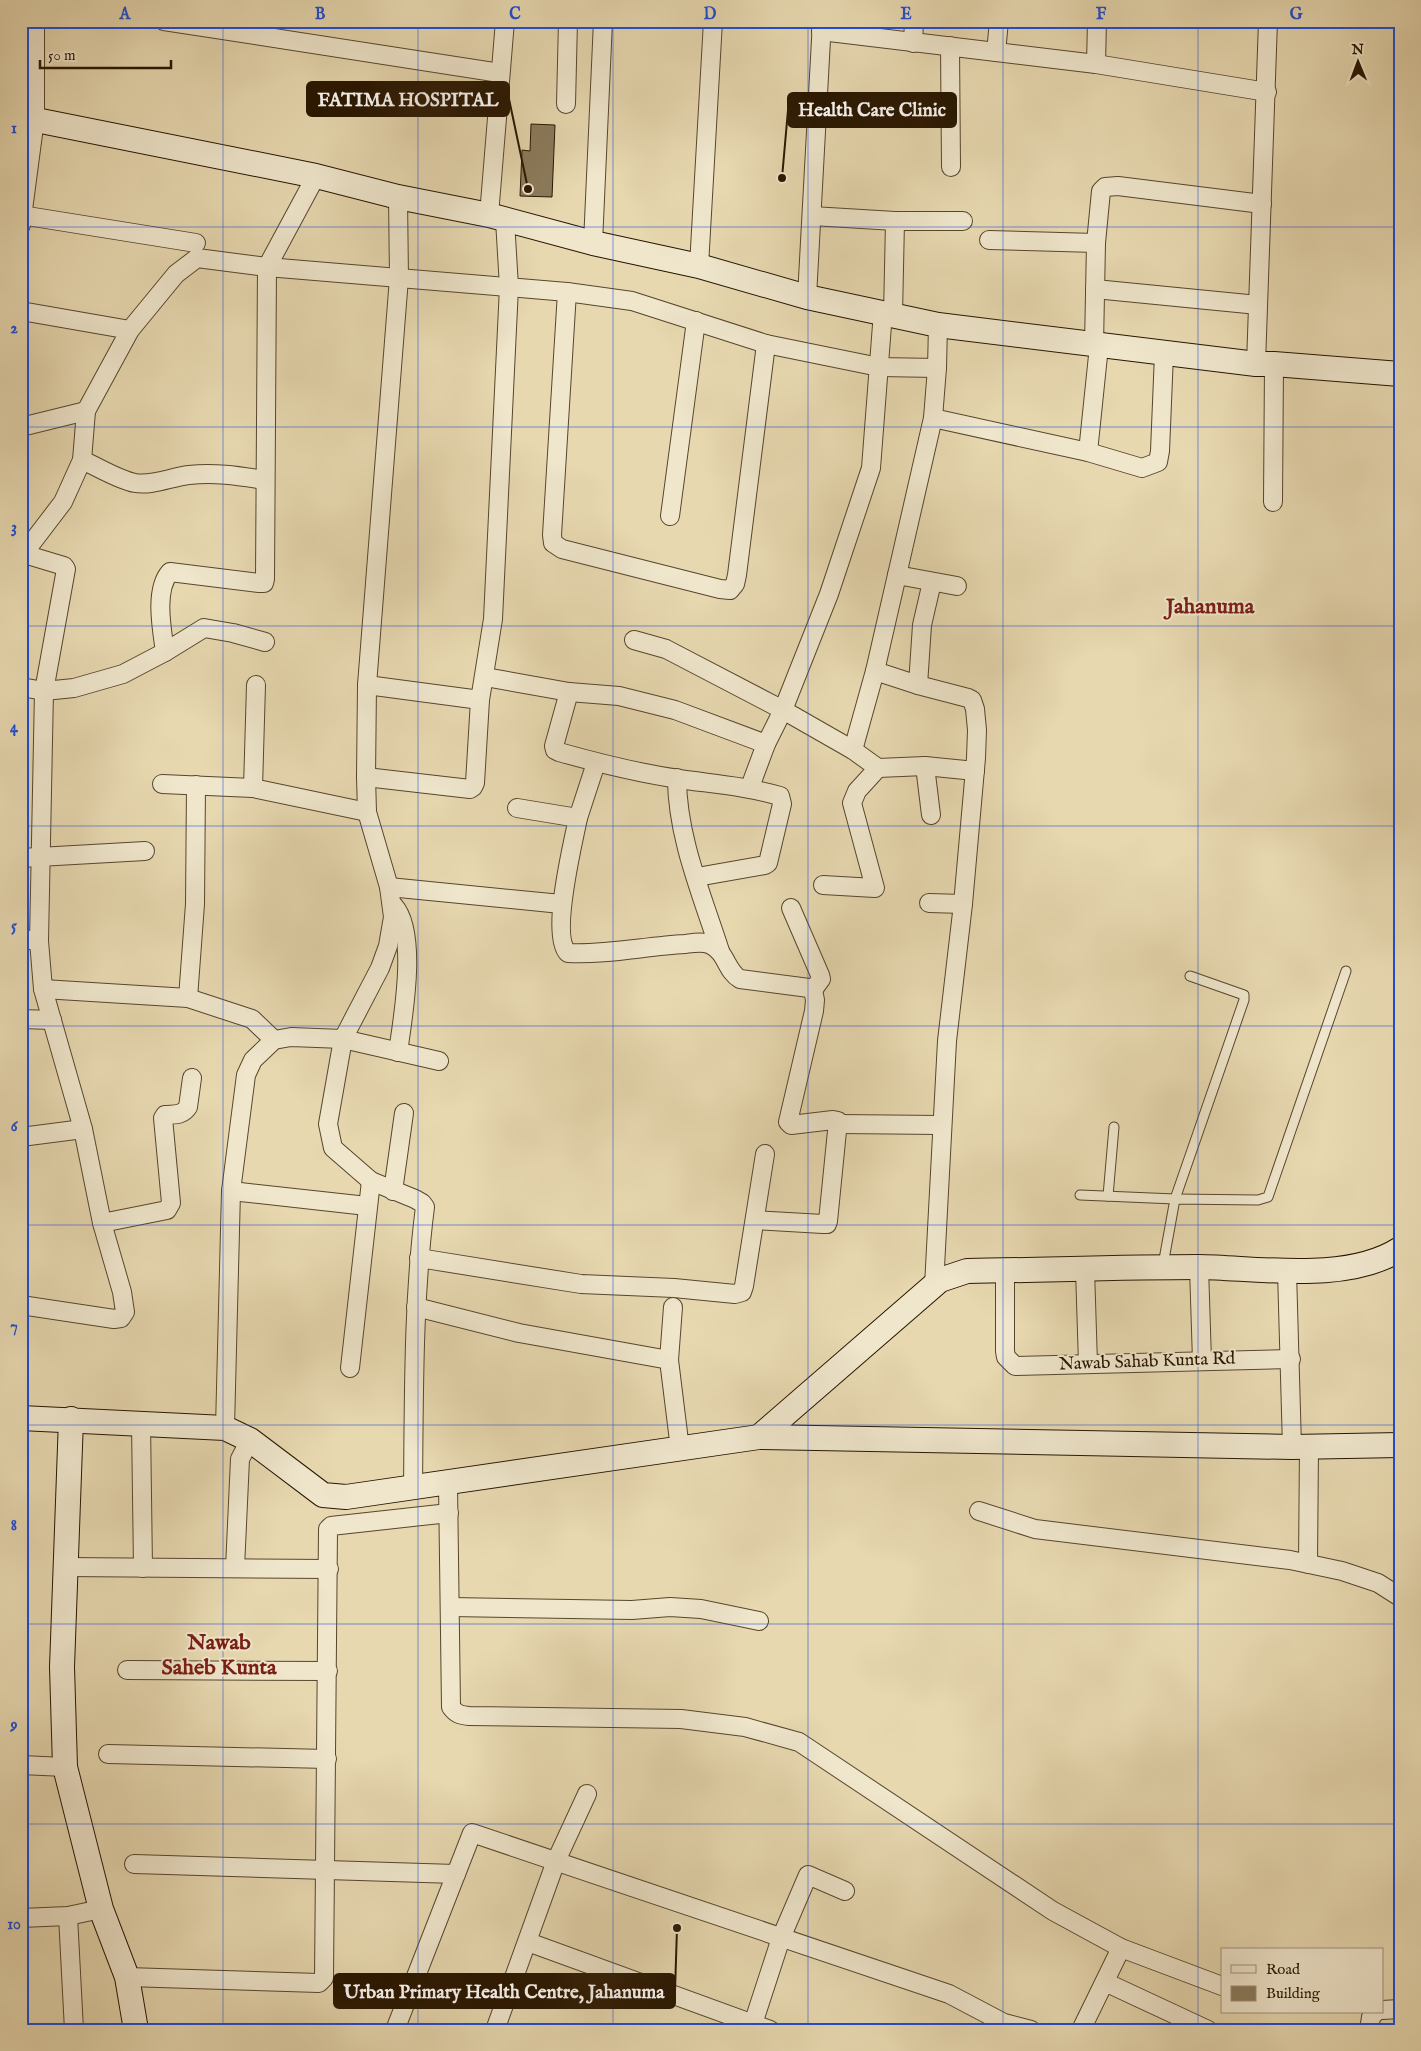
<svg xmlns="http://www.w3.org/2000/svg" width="1421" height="2051" viewBox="0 0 1421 2051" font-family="'IM FELL English',serif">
	<rect width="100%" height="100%" fill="#e7d8b0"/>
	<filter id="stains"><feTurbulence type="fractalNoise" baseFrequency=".004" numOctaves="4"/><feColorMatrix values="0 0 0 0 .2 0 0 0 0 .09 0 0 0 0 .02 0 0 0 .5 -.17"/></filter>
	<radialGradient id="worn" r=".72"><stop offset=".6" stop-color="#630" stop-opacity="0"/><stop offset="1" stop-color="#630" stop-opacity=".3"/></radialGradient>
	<path fill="#8b7b5c" stroke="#271600" d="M531,124L555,125L552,197L520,196L522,150L530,151Z"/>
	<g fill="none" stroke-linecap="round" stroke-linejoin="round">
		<defs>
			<g id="lane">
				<path d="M1080,1195L1175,1199L1244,1000V995L1190,976"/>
				<path d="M1108,1196L1114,1127"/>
				<path d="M1163,1265L1175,1199L1258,1200L1268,1197L1346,971"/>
			</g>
			<g id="street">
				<path d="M164,21L500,73"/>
				<path d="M821,31L1096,64L1267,92"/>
				<path d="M913,43L914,21"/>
				<path d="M950,46L951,167"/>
				<path d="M996,52L999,21"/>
				<path d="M1096,64L1097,21"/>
				<path d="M566,104L568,21"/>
				<path d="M398,197L399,278L367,685L366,777L367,812L389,887L393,917L388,946L380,968L343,1039L328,1124L333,1148L371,1181L415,1199L422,1203L425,1207C413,1300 414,1394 413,1489"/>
				<path d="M21,215L196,243"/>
				<path d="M489,215L505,21"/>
				<path d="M812,216L895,221H963"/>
				<path d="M21,225L35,119V21"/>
				<path d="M989,240L1096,243"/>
				<path d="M593,243L603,21"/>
				<path d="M699,266L713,21"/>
				<path d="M1095,289L1258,305"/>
				<path d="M567,292L552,535L553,543L562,549L720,589L730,590L735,584L737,575L766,344"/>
				<path d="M807,297L822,21"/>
				<path d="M21,311L130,330"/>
				<path d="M893,315L895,221"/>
				<path d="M1094,345L1096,243L1101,191L1105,187L1118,186L1262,204"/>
				<path d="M1256,364L1268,21"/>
				<path d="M933,418L1088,452L1142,468L1158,462L1160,451L1164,354"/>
				<path d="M21,427L86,411L130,330L176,274L197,258L267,267L567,292L632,301L766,344L879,367L937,368"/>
				<path d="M1088,452L1099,346"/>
				<path d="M82,460C98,467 119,480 135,483C153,486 171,477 189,475C215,472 239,476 265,480"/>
				<path d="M1273,502L1274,364"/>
				<path d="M670,516L696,321"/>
				<path d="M21,557L63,502L82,460L86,411"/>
				<path d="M897,575L957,586"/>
				<path d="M634,640L666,649L783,710L853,750L878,768L925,766L975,771"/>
				<path d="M165,652C162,630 154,590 170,572L259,583H264L265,579L267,267L316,176"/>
				<path d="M875,671L918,685L968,698L972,700L975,709L977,730L976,758L963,904L947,1041L934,1286"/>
				<path d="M485,677L569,692L619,696L675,710L766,744"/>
				<path d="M256,685L253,788L367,812"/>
				<path d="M367,685L480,700"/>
				<path d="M918,685L922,625L932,582"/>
				<path d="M21,687L44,691L74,688L123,674L165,652L204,628L233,633L265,642"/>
				<path d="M569,692L554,746L555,750L559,752C598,763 638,773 679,779C714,784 745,786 780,796L782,804L768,863L765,865L697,877"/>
				<path d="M853,750L875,671L933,418L937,368L938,325"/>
				<path d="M925,766L931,815"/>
				<path d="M366,777L470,789L473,787L475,783L480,700L493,619L509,287L505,220"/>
				<path d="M677,778C677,837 702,895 720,951"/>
				<path d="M162,784L253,788"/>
				<path d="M750,787L766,744L783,710L829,594L871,468L883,312"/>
				<path d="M517,808L578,818C573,843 550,936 568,953C607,955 646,946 685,944C693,943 704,941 711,945C727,953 726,971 740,979L809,988L813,990L815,1000L814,1011L788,1122L791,1125L833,1120L838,1121L828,1221L827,1224H823L755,1220"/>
				<path d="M578,818L596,763"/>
				<path d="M21,858L145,851"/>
				<path d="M823,885L875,888L852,803L857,791L878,768"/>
				<path d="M389,887L561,904"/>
				<path d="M929,903L963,904"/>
				<path d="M394,906C418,933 403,1017 398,1052"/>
				<path d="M791,908L820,975L821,979L813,990"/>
				<path d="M21,939L39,941"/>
				<path d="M43,989L188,998L252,1019L274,1040"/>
				<path d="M188,998L195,904L196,785"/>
				<path d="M21,1019L52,1020"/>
				<path d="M838,1124L941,1125"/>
				<path d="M21,1137L83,1129"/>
				<path d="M231,1191L367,1206"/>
				<path d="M393,1191L404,1113"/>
				<path d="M102,1223L167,1210L171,1203L163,1118L165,1115C174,1114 182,1116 188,1107L192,1078"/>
				<path d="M419,1258L581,1284L674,1288L735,1294L742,1292L744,1286L765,1154"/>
				<path d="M1199,1267L1202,1361"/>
				<path d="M1085,1269L1088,1364"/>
				<path d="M1005,1271V1351L1006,1357L1015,1366L1291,1359"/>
				<path d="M1287,1271L1292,1447"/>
				<path d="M21,1305L114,1319L121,1318L125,1312L122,1292L102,1223L83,1129L43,989L39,941L44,691L66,569L64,566L24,554"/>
				<path d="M416,1307L519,1333L669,1360L680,1449"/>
				<path d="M669,1360L673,1307"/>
				<path d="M350,1368L371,1181"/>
				<path d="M141,1423L143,1568"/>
				<path d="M225,1428L231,1191L246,1075L253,1060L274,1040L291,1037L343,1039L439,1061"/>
				<path d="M448,1484L451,1707C456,1714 460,1715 469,1716L681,1719L745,1727L799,1742L1053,1911L1121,1948L1222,1986"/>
				<path d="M979,1511L1035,1529L1290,1560L1342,1571L1378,1583L1400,1597"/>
				<path d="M1308,1564L1309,1447"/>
				<path d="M65,1567L329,1569"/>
				<path d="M235,1568L240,1459L250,1440"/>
				<path d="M450,1607L632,1610L670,1607L701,1609L759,1621"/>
				<path d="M127,1670L328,1671"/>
				<path d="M108,1754L327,1759"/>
				<path d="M21,1765L65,1767"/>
				<path d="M134,1864L456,1874"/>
				<path d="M68,1916L74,2030"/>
				<path d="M21,1918L68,1916L101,1909"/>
				<path d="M528,1942L770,2030"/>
				<path d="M127,1977L319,1983L324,1978L328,1529L331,1526L449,1513"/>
				<path d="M1105,1982L1208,2030"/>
				<path d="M1382,2010L1400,2009"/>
				<path d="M395,2030L472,1833L949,1994L1004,2023L1031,2030"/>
				<path d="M495,2030L556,1861L587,1794"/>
				<path d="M751,2030L781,1938L808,1875L845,1891"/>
				<path d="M1081,2030L1121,1948"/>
				<path d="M1369,2030L1371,2017L1376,2012"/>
			</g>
			<g id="secondary">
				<path d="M21,117L316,176L398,197L489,215L593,243L699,266L807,297L938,325L1256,364H1274L1400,374"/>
				<path d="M21,1418L225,1428L250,1440L323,1495L346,1497L759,1437L1292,1447L1400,1445"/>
				<path d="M71,1419L62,1667L65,1767L101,1909L127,1977L136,2030"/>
				<path d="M759,1437L940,1280L967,1271C1044,1270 1122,1267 1199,1267C1260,1268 1347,1283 1400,1249"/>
			</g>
		</defs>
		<use href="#lane" stroke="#57462c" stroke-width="11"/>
		<use href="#street" stroke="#57462c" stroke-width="20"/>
		<use href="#secondary" stroke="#271600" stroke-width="26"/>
		<use href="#lane" stroke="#efe6cc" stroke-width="9"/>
		<use href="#street" stroke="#efe6cc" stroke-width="18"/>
		<use href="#secondary" stroke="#efe6cc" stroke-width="24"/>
	</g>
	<path fill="none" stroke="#1d4ed8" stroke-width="1" stroke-opacity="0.55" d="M223,21V2030M418,21V2030M613,21V2030M808,21V2030M1003,21V2030M1198,21V2030M21,227H1400M21,427H1400M21,626H1400M21,826H1400M21,1026H1400M21,1225H1400M21,1425H1400M21,1624H1400M21,1824H1400"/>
	<g text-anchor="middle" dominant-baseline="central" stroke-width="4" stroke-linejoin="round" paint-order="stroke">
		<g font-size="18" fill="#271600" stroke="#efe6cc">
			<text transform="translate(1147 1362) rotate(-2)">Nawab Sahab Kunta Rd</text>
		</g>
		<g font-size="22" font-weight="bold" fill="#7a1f14" stroke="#efe6cc">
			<text x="1210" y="607">Jahanuma</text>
			<text x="219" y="1643">Nawab<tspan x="219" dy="25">Saheb Kunta</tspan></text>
		</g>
	</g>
	<path fill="none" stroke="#271600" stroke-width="2" d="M528 189L509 99M782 178L788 110M677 1928L675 1991"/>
	<g fill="#271600" stroke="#efe6cc" stroke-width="2">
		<circle cx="528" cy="189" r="5"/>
		<circle cx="782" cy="178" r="5"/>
		<circle cx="677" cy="1928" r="5"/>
	</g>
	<g fill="#271600" stroke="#271600" stroke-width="2">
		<rect x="307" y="82" width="202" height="34" rx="5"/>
		<rect x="788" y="93" width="168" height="34" rx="5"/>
		<rect x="334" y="1974" width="341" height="34" rx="5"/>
	</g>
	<g font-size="19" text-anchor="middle" font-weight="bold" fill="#fff">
		<text x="408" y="106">FATIMA HOSPITAL</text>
		<text x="872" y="116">Health Care Clinic</text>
		<text x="504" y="1998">Urban Primary Health Centre, Jahanuma</text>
	</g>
	<rect width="1421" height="2051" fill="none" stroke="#e7d8b0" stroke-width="55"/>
	<rect x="1221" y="1948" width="162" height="65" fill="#efe6cc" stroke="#9f937a"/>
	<rect x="1231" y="1965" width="25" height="8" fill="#efe6cc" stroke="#9f937a"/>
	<text x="1266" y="1974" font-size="15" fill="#271600">Road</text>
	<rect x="1231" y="1986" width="25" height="15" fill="#8b7b5c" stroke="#9f937a"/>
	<text x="1266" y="1998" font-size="15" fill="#271600">Building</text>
	<g transform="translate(1358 62) rotate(359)" stroke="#efe6cc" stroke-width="4" paint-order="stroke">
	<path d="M0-4L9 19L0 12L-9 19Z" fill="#271600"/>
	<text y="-8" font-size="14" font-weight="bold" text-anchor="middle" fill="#271600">N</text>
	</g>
	<path d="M40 60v8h131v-8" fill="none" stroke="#271600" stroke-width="2.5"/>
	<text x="48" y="60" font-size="15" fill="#271600" stroke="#efe6cc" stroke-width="4" paint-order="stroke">50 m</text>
	<rect x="28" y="28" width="1366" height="1996" fill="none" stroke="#1d4ed8" stroke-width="2"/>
	<g font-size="16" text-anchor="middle" font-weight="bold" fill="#1d4ed8">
		<text x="125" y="19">A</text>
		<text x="320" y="19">B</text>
		<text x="515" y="19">C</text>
		<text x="710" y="19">D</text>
		<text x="906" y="19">E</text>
		<text x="1101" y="19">F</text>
		<text x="1296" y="19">G</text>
		<text x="14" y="133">1</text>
		<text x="14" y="333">2</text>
		<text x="14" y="532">3</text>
		<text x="14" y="732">4</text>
		<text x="14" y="931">5</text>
		<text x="14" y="1131">6</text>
		<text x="14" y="1331">7</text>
		<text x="14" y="1530">8</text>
		<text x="14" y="1730">9</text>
		<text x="14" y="1929">10</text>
	</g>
	<rect width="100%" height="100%" filter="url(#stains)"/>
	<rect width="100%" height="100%" fill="url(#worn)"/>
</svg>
